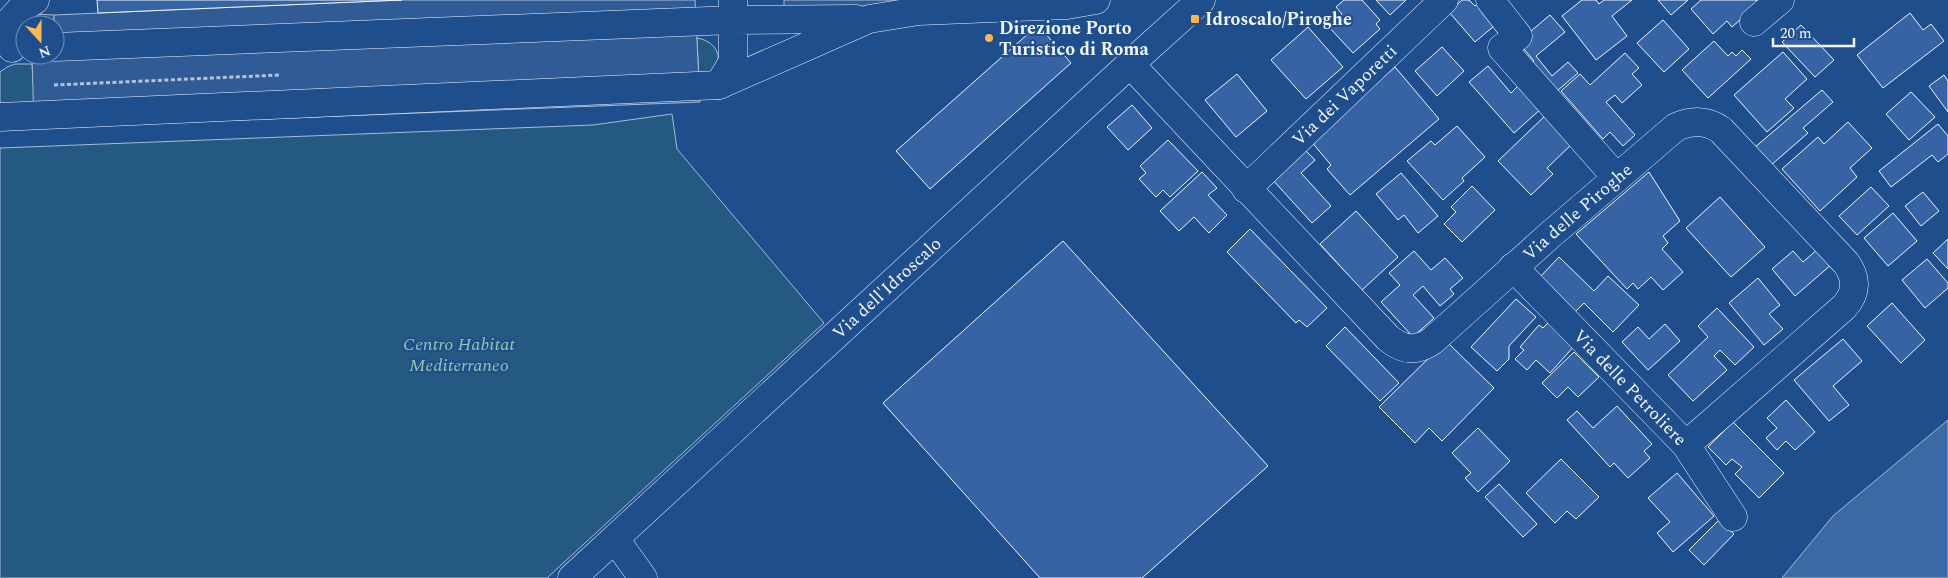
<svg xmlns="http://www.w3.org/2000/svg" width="1948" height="578" viewBox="0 0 1948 578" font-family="Spectral,serif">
	<rect width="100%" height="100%" fill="#1f4e8c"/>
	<g fill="#245a82" stroke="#a8bbd7">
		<path d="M32,14L54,15V25H25V39L17,28Z"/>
		<path d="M697,38C714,41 722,53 717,70L699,82Z"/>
		<path d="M15,64H32L35,108L5,106L0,102V72L7,67Z"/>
		<path d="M672,114L677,149L824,323L547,578H0V148L593,125Z"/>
	</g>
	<g fill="#305b95" stroke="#a8bbd7">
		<path d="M400,0H695L700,102L34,128L32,55H55L54,15Z"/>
		<path d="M784,0H994V2L784,9Z"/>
	</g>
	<path fill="#3b69a3" stroke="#a8bbd7" d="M1948,420V578H1782L1833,516Z"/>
	<g fill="#3563a3" stroke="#f2f6ff">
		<path d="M97,0H402L98,13Z"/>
		<path d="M1344,0H1362L1380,20L1376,24L1380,29L1353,53L1328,26L1342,14L1336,7Z"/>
		<path d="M1376,0H1406L1390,15Z"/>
		<path d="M1462,0H1469L1475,6L1481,1L1494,26L1475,42L1449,12Z"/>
		<path d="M1582,0H1596L1599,4L1604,0H1632L1612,16L1627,36L1596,60L1562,16Z"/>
		<path d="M1658,0H1688L1671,15Z"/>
		<path d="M1701,0H1756L1759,3L1732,27L1727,21L1713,34L1691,9Z"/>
		<path d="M1910,13L1923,30L1931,24L1944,41L1883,88L1857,55Z"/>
		<path d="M1550,15L1565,32L1536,56L1552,76L1568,62L1578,73L1550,97L1525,68L1534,61L1518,42Z"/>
		<path d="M1663,20L1689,49L1664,72L1637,43Z"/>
		<path d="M1038,25L1071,63L930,189L896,151Z"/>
		<path d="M1801,25L1834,60L1815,77L1782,42Z"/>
		<path d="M1308,27L1343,67L1306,99L1271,60Z"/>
		<path d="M1714,41L1728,56L1732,52L1736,56L1742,50L1751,59L1708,98L1682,70Z"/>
		<path d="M1442,47L1464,71L1437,96L1415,71Z"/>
		<path d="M1783,52L1807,79L1785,99L1794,108L1767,132L1734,95Z"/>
		<path d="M1625,53L1639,68L1632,74L1642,85L1622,103L1615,95L1606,102L1635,135L1623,146L1610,132L1603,139L1561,91L1580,74L1590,85Z"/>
		<path d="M1488,66L1511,93L1521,83L1542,108L1514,133L1469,82Z"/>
		<path d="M1395,67L1439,119L1350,195L1327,169L1331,165L1310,140Z"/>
		<path d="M1237,74L1267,111L1236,137L1205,100Z"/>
		<path d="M1944,75L1948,81V112L1929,86Z"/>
		<path d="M1822,90L1833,102L1803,128L1808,133L1770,166L1754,148Z"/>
		<path d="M1911,92L1935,117L1909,140L1886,114Z"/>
		<path d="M1132,105L1152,128L1128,150L1107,127Z"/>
		<path d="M1547,114L1574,142L1547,168L1553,174L1531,195L1498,161Z"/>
		<path d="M1848,122L1872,148L1850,168L1857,177L1820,211L1782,169L1818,137L1824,144Z"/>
		<path d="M1938,124L1948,136V154L1938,162L1932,155L1891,187L1879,171Z"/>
		<path d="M1457,126L1485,157L1462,178L1464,181L1443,200L1407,161L1431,141L1435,145Z"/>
		<path d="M1168,140L1198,171L1170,197L1163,190L1156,197L1139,179L1146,173L1140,166Z"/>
		<path d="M1304,149L1315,160L1301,173L1331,206L1312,223L1271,178Z"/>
		<path d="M1202,172L1217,188L1208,195L1227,215L1209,233L1194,217L1179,231L1160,211Z"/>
		<path d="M1649,172L1680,221L1663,236L1668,243L1662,249L1683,272L1663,290L1651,277L1638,289L1633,283L1627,289L1576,234Z"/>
		<path d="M1401,173L1438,216L1418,233L1404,215L1398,220L1376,194Z"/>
		<path d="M1472,186L1495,210L1462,242L1444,224L1456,212L1451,207Z"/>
		<path d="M1871,187L1889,206L1857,235L1839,216Z"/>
		<path d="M1923,192L1939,211L1921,226L1905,206Z"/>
		<path d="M1720,197L1765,247L1731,277L1686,228Z"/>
		<path d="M1356,211L1398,257L1362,290L1320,244Z"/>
		<path d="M1893,213L1917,241L1888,266L1864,238Z"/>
		<path d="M1250,229L1327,308L1307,327L1299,320L1296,323L1227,252Z"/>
		<path d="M1948,239V269L1933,253Z"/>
		<path d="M1063,241L1268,466L1142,578H1040L883,403Z"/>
		<path d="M1819,248L1832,264L1795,296L1772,269L1793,251L1803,262Z"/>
		<path d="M1414,251L1431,270L1445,258L1463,278L1450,289L1454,294L1440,306L1423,286L1413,295L1434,318L1413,337L1381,302L1400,285L1389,273Z"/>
		<path d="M1559,257L1594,291L1608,276L1639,305L1613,332L1584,303L1575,312L1539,278Z"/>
		<path d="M1927,259L1948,283V288L1925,308L1902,280Z"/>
		<path d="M1758,278L1780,305L1769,314L1783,329L1764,345L1729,303Z"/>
		<path d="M1516,299L1536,317L1509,346V359L1497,371L1471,347Z"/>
		<path d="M1892,303L1925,340L1901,363L1867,326Z"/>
		<path d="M1717,308L1754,347L1735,365L1720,350L1714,356L1727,370L1693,401L1668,375L1708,337L1698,326Z"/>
		<path d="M1550,321L1576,344L1550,373L1536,360L1527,370L1515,359L1524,350L1520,347L1539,325L1543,328Z"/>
		<path d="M1665,324L1680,341L1648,370L1622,342L1638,327L1649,339Z"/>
		<path d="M1345,327L1399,383L1380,401L1326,346Z"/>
		<path d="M1843,339L1862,361L1833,386L1849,405L1829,421L1794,380Z"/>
		<path d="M1446,341L1494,388L1442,441L1429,428L1415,443L1379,407Z"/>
		<path d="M1574,352L1599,377L1578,397L1568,387L1557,398L1542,383Z"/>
		<path d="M1786,400L1815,432L1795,450L1786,441L1777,450L1766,438L1777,428L1767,418Z"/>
		<path d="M1617,406L1652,444L1644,451L1650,458L1628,478L1614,463L1610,467L1567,420L1577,411L1593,428Z"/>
		<path d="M1733,422L1784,473L1759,498L1735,474L1742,467L1732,459L1726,465L1708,447Z"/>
		<path d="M1478,428L1510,461L1478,492L1465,478L1471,473L1452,453Z"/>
		<path d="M1561,459L1599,497L1576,519L1567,511L1555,523L1526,493Z"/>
		<path d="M1677,473L1714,516L1673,552L1657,533L1670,522L1648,498Z"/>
		<path d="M1499,484L1537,524L1523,537L1485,497Z"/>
		<path d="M1719,520L1734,534L1704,565L1689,550Z"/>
	</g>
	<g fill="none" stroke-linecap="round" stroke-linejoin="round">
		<defs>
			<g id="minor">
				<path d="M1490,0L1518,36L1502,48L1616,177"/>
				<path d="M1754,22L1780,0"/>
				<path d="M55,47L733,20V0"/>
				<path d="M12,48L11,20L21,9L35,0"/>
				<path id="s1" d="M1130,64L1388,338C1402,350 1416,352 1432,341L1550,235L1676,127C1692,120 1707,120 1721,130L1846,263C1857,278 1857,293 1844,307L1686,445"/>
				<path d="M719,85L733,61V20L856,19"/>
				<path d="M0,117L719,85L869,19L919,11L1067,5L1096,0"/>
				<path id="s2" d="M1246,189L1444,0"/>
				<path id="s3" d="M1513,267L1686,445L1733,517"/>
				<path d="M615,539L643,578"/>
				<path id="s4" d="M572,578L1130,64L1201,0"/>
			</g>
		</defs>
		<use href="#minor" stroke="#f2f6ff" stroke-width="29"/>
		<path stroke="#b3c4dc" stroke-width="3" stroke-dasharray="4 2.5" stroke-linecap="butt" d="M54,85L280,75"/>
		<use href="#minor" stroke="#1f4e8c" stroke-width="28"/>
	</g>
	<g fill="#ffb74d" stroke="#1f4e8c" stroke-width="2">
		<rect x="1190" y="14" width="10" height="10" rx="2.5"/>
		<circle cx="989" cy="38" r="5"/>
	</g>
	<g text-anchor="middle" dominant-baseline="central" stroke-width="4" stroke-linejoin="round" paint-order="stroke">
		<g font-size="18" font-weight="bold" fill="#f2f6ff" stroke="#1f4e8c" text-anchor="start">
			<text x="1205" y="19">Idroscalo/Piroghe</text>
			<text x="999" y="28">Direzione Porto<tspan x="999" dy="21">Turistico di Roma</tspan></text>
		</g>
		<g font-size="18" fill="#f2f6ff" stroke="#1f4e8c">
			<text stroke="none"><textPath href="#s2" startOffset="136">Via dei Vaporetti</textPath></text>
			<text stroke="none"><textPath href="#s1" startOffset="619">Via delle Piroghe</textPath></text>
			<text stroke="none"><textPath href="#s4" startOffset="428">Via dell'Idroscalo</textPath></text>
			<text stroke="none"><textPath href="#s3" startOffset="168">Via delle Petroliere</textPath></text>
		</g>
		<g font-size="18" font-style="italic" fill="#97c8a6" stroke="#1f4e8c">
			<text x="459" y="344">Centro Habitat<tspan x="459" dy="21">Mediterraneo</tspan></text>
		</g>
	</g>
	<g transform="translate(40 40) rotate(159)"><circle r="24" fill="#1f4e8c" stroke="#7391ba"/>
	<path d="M0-4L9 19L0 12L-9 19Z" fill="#ffb74d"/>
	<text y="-8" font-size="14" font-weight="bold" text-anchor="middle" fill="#f2f6ff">N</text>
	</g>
	<path d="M1773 38v8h81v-8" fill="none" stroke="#f2f6ff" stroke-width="2.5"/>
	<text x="1780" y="38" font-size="15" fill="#f2f6ff" stroke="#1f4e8c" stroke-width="4" paint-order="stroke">20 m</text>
</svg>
